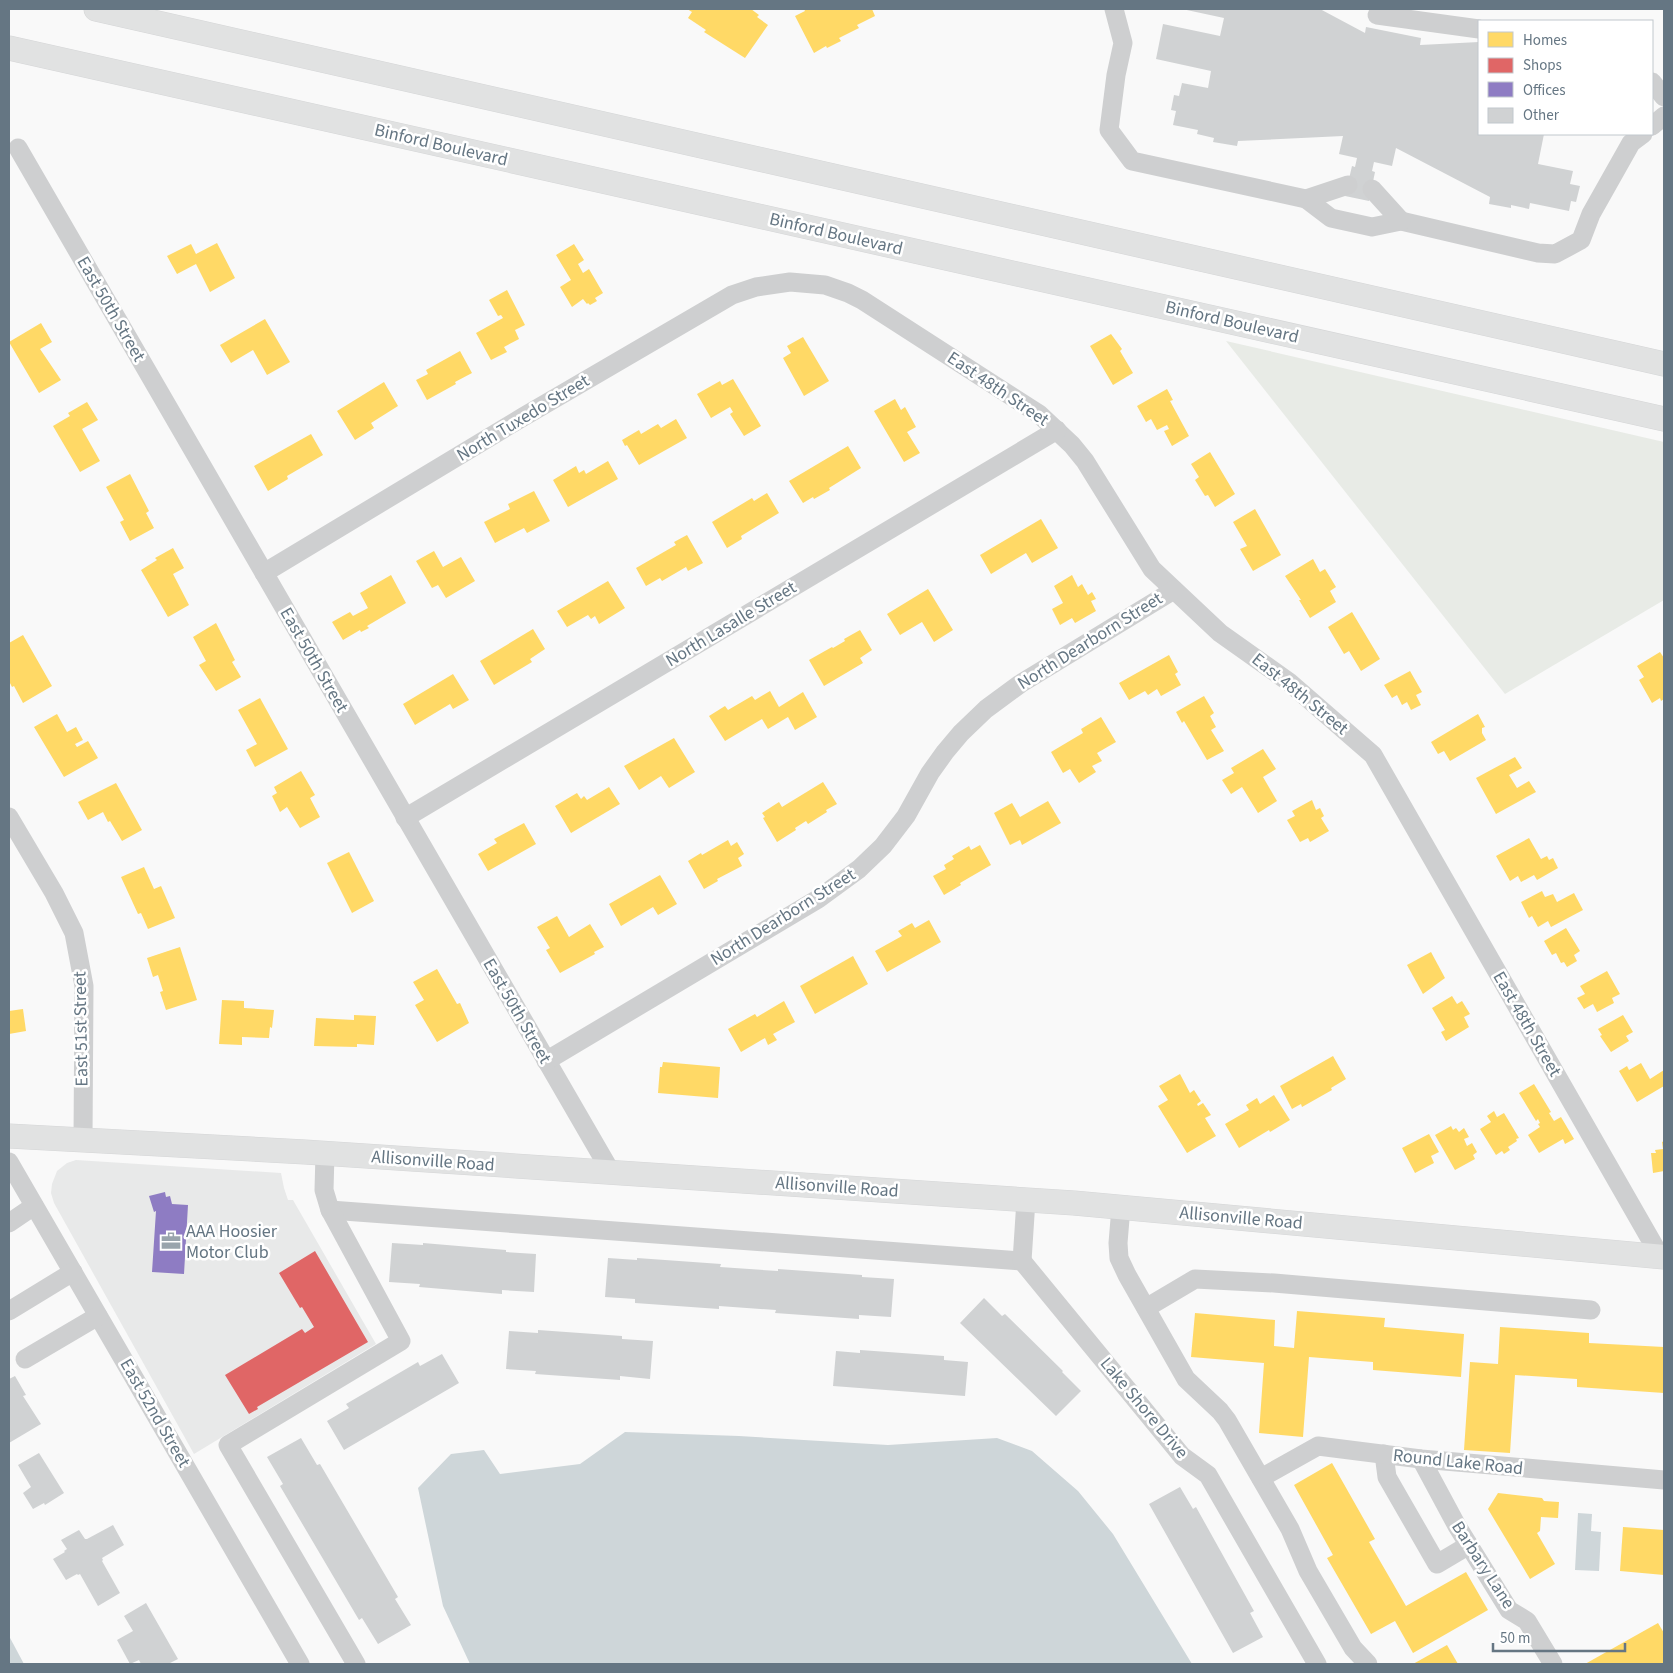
<svg xmlns="http://www.w3.org/2000/svg" width="1673" height="1673" viewBox="0 0 1673 1673" font-family="'Source Sans 3',sans-serif">
	<rect width="100%" height="100%" fill="#f9f9f9"/>
	<path fill="#e8e9e9" d="M76,1160L281,1173L284,1188L288,1200H293L376,1344L194,1454L54,1203L51,1193L52,1184L57,1171L67,1163Z"/>
	<path fill="#e8ebe6" d="M1226,341L1664,442V600L1505,694Z"/>
	<g fill="#ced6d9">
		<path d="M625,1432L739,1436L888,1445L997,1438L1032,1451L1078,1491L1113,1534L1192,1664H470L443,1606L418,1488L451,1454L484,1450L500,1474L580,1464Z"/>
		<path d="M1578,1513L1592,1514L1591,1531L1601,1532L1599,1571L1575,1570Z"/>
		<path d="M9,1636L24,1664H9Z"/>
	</g>
	<g fill="#ffd966">
		<path d="M687,9H751L759,15L757,17L768,25L745,58L704,32L706,30L688,18L692,12Z"/>
		<path d="M804,9H872L875,16L857,25L859,28L839,38L841,41L827,48L826,46L814,53L795,16L805,11Z"/>
		<path d="M217,243L235,278L210,292L196,264L177,274L167,256L191,244L196,254Z"/>
		<path d="M574,244L584,260L578,264L583,273L589,269L603,293L595,298L597,301L590,305L588,303L587,304L583,299L572,307L560,287L571,280L556,255Z"/>
		<path d="M507,290L525,325L515,330L519,339L504,347L507,352L491,360L476,333L503,318L501,315L498,316L489,300Z"/>
		<path d="M265,319L290,362L267,375L253,350L231,363L220,345Z"/>
		<path d="M41,323L52,342L40,349L61,380L39,393L9,342Z"/>
		<path d="M1111,334L1122,349L1120,351L1133,373L1113,385L1090,346Z"/>
		<path d="M803,337L829,381L804,396L783,358L791,353L787,346Z"/>
		<path d="M460,351L472,373L455,382L456,384L427,400L416,380L428,374L426,370Z"/>
		<path d="M733,379L761,426L744,436L730,414L733,412L730,407L711,418L697,394L720,381L722,385Z"/>
		<path d="M384,382L398,406L371,423L374,428L355,440L337,411Z"/>
		<path d="M1167,389L1173,400L1170,401L1189,436L1172,446L1164,431L1169,429L1167,425L1157,430L1151,419L1146,422L1137,406Z"/>
		<path d="M895,399L901,410L905,407L916,427L907,432L920,453L904,462L874,411Z"/>
		<path d="M87,402L98,420L82,429L100,461L80,472L53,426L70,416L68,413Z"/>
		<path d="M676,419L687,438L639,465L627,445L625,446L622,440L639,430L641,434L658,424L661,428Z"/>
		<path d="M311,434L323,455L287,476L288,479L268,491L254,466Z"/>
		<path d="M848,446L861,468L829,488L830,490L814,499L813,497L803,503L789,481Z"/>
		<path d="M1210,452L1235,494L1215,507L1208,495L1205,496L1195,480L1199,477L1191,464Z"/>
		<path d="M608,461L618,479L568,507L553,480L576,466L579,473L584,470L586,474Z"/>
		<path d="M130,474L149,511L146,513L154,528L130,541L120,522L124,520L106,487Z"/>
		<path d="M534,491L550,521L527,533L524,528L495,543L484,522L510,509L508,504Z"/>
		<path d="M767,493L779,513L741,536L742,539L727,548L712,522L752,498L754,501Z"/>
		<path d="M1255,509L1281,555L1253,571L1240,549L1247,546L1233,522Z"/>
		<path d="M1041,519L1058,548L1032,563L1026,553L991,574L980,555Z"/>
		<path d="M687,535L703,563L688,571L686,567L662,581L660,578L646,586L636,568L676,545L674,542Z"/>
		<path d="M173,548L184,568L173,574L189,605L168,617L141,570L157,560L155,558Z"/>
		<path d="M434,551L443,567L461,557L475,581L446,598L438,585L432,588L416,561Z"/>
		<path d="M1313,559L1320,572L1325,569L1336,587L1330,591L1336,602L1310,618L1299,600H1301L1285,576Z"/>
		<path d="M391,575L406,603L367,626L369,628L361,632L360,630L343,640L332,622L350,612L353,616L368,608L360,593Z"/>
		<path d="M1072,575L1078,587L1082,584L1088,595L1092,592L1096,599L1091,601L1096,611L1075,623L1072,618L1060,625L1052,609L1063,603L1054,586Z"/>
		<path d="M608,581L625,608L599,624L595,616L591,619L588,615L567,627L557,611Z"/>
		<path d="M928,589L953,630L934,642L922,622L900,635L887,614Z"/>
		<path d="M1352,612L1380,659L1361,671L1349,651L1344,654L1328,627Z"/>
		<path d="M216,623L235,660L232,662L241,677L216,691L199,665L206,661L193,637Z"/>
		<path d="M533,629L545,649L530,659L532,662L494,685L480,661Z"/>
		<path d="M860,630L872,650L860,658L863,663L824,686L809,660L832,647L833,648L845,641L844,639Z"/>
		<path d="M23,635L52,686L23,703L14,686L12,687L9,681V643Z"/>
		<path d="M1660,652L1664,658V699L1661,701L1660,698L1652,703L1639,680L1644,677L1637,666Z"/>
		<path d="M1169,655L1178,672L1175,674L1181,685L1161,696L1157,689L1148,695L1145,691L1129,700L1119,683Z"/>
		<path d="M1410,671L1422,692L1416,695L1421,705L1411,710L1407,702L1402,705L1397,695L1392,698L1384,685Z"/>
		<path d="M453,674L469,700L453,709L450,704L415,725L403,704Z"/>
		<path d="M770,691L779,707L803,692L817,717L795,730L788,717L768,729L762,719L725,741L709,716L725,706L728,710L752,696L755,700Z"/>
		<path d="M1204,696L1214,713L1210,716L1216,727L1211,730L1224,751L1207,760L1184,721L1182,723L1176,712Z"/>
		<path d="M260,698L288,749L255,767L246,750L257,744L238,710Z"/>
		<path d="M57,714L67,732L76,727L83,740L75,744L77,747L88,741L98,758L64,777L34,727Z"/>
		<path d="M1478,714L1485,727L1482,728V733L1486,740L1450,761L1444,751L1438,754L1431,742Z"/>
		<path d="M1101,717L1116,742L1097,753L1102,761L1092,766L1096,772L1079,783L1070,769L1063,773L1051,752L1083,733L1081,729Z"/>
		<path d="M674,738L695,772L669,788L661,776L639,790L624,766Z"/>
		<path d="M1263,749L1276,769L1263,777L1277,801L1258,813L1242,787L1231,794L1222,780L1234,773L1231,768Z"/>
		<path d="M1515,757L1522,768L1509,775L1517,788L1529,781L1536,792L1496,814L1476,778Z"/>
		<path d="M301,771L315,795L310,798L320,817L300,828L287,807L280,812L272,796L277,793L274,787Z"/>
		<path d="M823,782L837,804L826,810L827,812L808,824L806,821L795,828L796,830L777,842L763,818L765,817L762,813L779,802L782,807Z"/>
		<path d="M116,783L142,830L122,841L110,821L108,822L103,812L88,820L78,802Z"/>
		<path d="M609,787L620,804L571,833L555,806L577,793L581,799L584,796L587,800Z"/>
		<path d="M1312,800L1316,810L1320,808L1324,816L1321,818L1329,831L1310,842L1308,838L1300,842L1287,820L1295,816L1292,811Z"/>
		<path d="M1048,801L1061,823L1022,845L1020,840L1010,845L994,813L1012,803L1020,817Z"/>
		<path d="M524,823L536,844L488,871L478,854L497,843L494,839Z"/>
		<path d="M1529,838L1541,859L1547,856L1549,860L1553,858L1558,868L1537,880L1534,875L1521,882L1518,876L1510,881L1496,856Z"/>
		<path d="M728,840L731,846L737,842L744,854L738,858L742,866L717,879L718,881L704,889L688,861L701,853L702,855Z"/>
		<path d="M980,845L991,865L960,883L961,885L944,895L933,876L946,869L944,865L954,859L952,856L969,846L971,850Z"/>
		<path d="M349,852L374,901L352,913L327,863Z"/>
		<path d="M144,867L154,889L161,886L175,918L148,929L141,913L138,914L121,877Z"/>
		<path d="M660,875L677,904L658,915L653,907L621,926L609,904Z"/>
		<path d="M1542,891L1545,897L1553,894L1557,902L1574,893L1583,910L1551,927L1548,921L1538,927L1532,916L1529,918L1521,902Z"/>
		<path d="M557,916L569,937L590,924L604,947L594,952L595,954L560,973L546,950L550,948L537,927Z"/>
		<path d="M929,920L941,942L887,972L875,951L902,936L898,931L912,923L915,928Z"/>
		<path d="M1566,928L1580,951L1574,955L1577,961L1567,967L1564,962L1561,963L1556,953L1552,955L1544,941Z"/>
		<path d="M180,947L197,1000L166,1010L160,992L163,991L158,975L153,977L147,958Z"/>
		<path d="M1431,952L1445,978L1423,994L1407,965Z"/>
		<path d="M853,956L868,984L815,1014L800,986Z"/>
		<path d="M437,969L457,1004L460,1003L469,1023L437,1042L415,1005L424,1000L413,982Z"/>
		<path d="M1607,971L1620,994L1612,998L1614,1003L1597,1012L1593,1004L1584,1009L1577,998L1585,994L1580,986Z"/>
		<path d="M1452,996L1457,1004L1462,1001L1470,1014L1464,1017L1469,1027L1446,1041L1441,1032L1445,1030L1432,1008Z"/>
		<path d="M222,1000L244,1001V1008L274,1010L272,1028L270,1027L269,1038L242,1037V1045L219,1044Z"/>
		<path d="M784,1001L795,1022L773,1034L777,1040L768,1045L765,1038L741,1052L728,1029L755,1014L757,1017Z"/>
		<path d="M23,1009L26,1031L9,1034V1011Z"/>
		<path d="M354,1015L376,1016L374,1045L357,1044V1047L314,1046L316,1018L354,1020Z"/>
		<path d="M1623,1015L1633,1032L1626,1036L1629,1041L1611,1052L1600,1036L1602,1035L1598,1029Z"/>
		<path d="M1333,1056L1346,1079L1331,1088L1332,1090L1302,1107L1301,1104L1292,1109L1280,1086Z"/>
		<path d="M663,1062L720,1067L718,1098L658,1093L660,1067H662Z"/>
		<path d="M1641,1063L1650,1079L1664,1070V1086L1637,1102L1619,1071L1627,1066L1629,1070Z"/>
		<path d="M1180,1074L1190,1093L1194,1090L1201,1101L1197,1104L1198,1106L1203,1103L1211,1115L1205,1118L1216,1136L1187,1153L1158,1106L1168,1100L1159,1086Z"/>
		<path d="M1534,1084L1551,1112L1549,1113L1554,1121L1561,1117L1574,1139L1565,1144L1563,1139L1539,1153L1528,1135L1540,1127L1538,1124L1540,1123L1538,1119L1536,1121L1519,1093Z"/>
		<path d="M1274,1095L1290,1120L1270,1132L1269,1130L1239,1148L1225,1124L1249,1110L1246,1105L1257,1098L1260,1104Z"/>
		<path d="M1494,1111L1497,1117L1504,1113L1519,1138L1516,1139L1517,1141L1508,1147L1510,1150L1504,1154L1502,1151L1496,1155L1480,1129L1491,1122L1487,1116Z"/>
		<path d="M1451,1126L1453,1130L1456,1128L1459,1132L1464,1128L1469,1137L1464,1139L1467,1146L1472,1143L1477,1152L1473,1155L1475,1159L1455,1170L1435,1135Z"/>
		<path d="M1429,1134L1439,1152L1431,1156L1434,1163L1415,1173L1402,1148Z"/>
		<path d="M1664,1141V1171L1653,1173L1651,1153H1656L1655,1150L1663,1149L1662,1142Z"/>
		<path d="M1297,1311L1385,1318L1384,1327L1464,1334L1461,1377L1373,1370V1362L1309,1357L1303,1437L1259,1433L1264,1363L1191,1357L1195,1313L1275,1320L1274,1346L1294,1348Z"/>
		<path d="M1500,1327L1589,1333V1343L1664,1347V1393L1577,1387V1379L1515,1375L1510,1453L1464,1450L1470,1362L1498,1364Z"/>
		<path d="M1332,1463L1375,1539L1369,1542L1406,1606L1466,1572L1488,1610L1413,1653L1395,1621L1371,1634L1327,1558L1333,1555L1294,1485Z"/>
		<path d="M1498,1493L1542,1498L1544,1501L1559,1502L1558,1518L1541,1517L1540,1531L1537,1533L1555,1564L1530,1579L1488,1509Z"/>
		<path d="M1623,1527L1664,1530V1575L1620,1571Z"/>
		<path d="M1658,1623L1664,1633V1664H1585Z"/>
		<path d="M1447,1645L1458,1664H1413Z"/>
	</g>
	<path fill="#e06666" d="M315,1251L368,1342L257,1407L258,1409L249,1414L225,1375L302,1329L305,1333L314,1327L302,1307L300,1308L279,1273Z"/>
	<path fill="#8e7cc3" d="M165,1192L166,1197L170,1196L172,1204L188,1205L184,1274L152,1272L156,1211L154,1212L149,1196Z"/>
	<g fill="#d0d2d3">
		<path d="M1182,9H1320L1365,33L1366,27L1421,38L1420,45L1479,42V134H1544L1538,164L1573,171L1570,184L1580,186L1576,202L1571,201L1569,211L1530,203L1529,209L1511,205V208L1489,204L1490,197L1396,148L1392,166L1374,162L1372,171L1375,172L1369,201L1345,196L1352,166L1355,167L1357,158L1339,154L1343,136L1238,141L1237,146L1213,142L1214,138L1197,134L1198,130L1173,125L1176,111L1171,110L1174,95L1179,96L1182,83L1208,88L1211,71L1156,59L1163,24L1220,36L1224,18Z"/>
		<path d="M392,1243L423,1245V1243L506,1250V1252L536,1254L534,1292L502,1290V1294L419,1287L420,1284L389,1282Z"/>
		<path d="M608,1258L637,1260V1258L721,1264L720,1267L778,1271V1269L862,1275V1277L894,1279L891,1317L859,1315V1319L775,1313L776,1310L719,1306V1309L635,1303V1299L605,1297Z"/>
		<path d="M984,1298L1002,1316L1005,1314L1063,1371L1062,1372L1081,1391L1056,1416L960,1323Z"/>
		<path d="M538,1330L622,1336V1339L653,1341L650,1379L620,1376V1380L535,1374L536,1371L506,1369L509,1331L538,1333Z"/>
		<path d="M860,1350L944,1356V1360L968,1362L965,1396L833,1386L836,1351L860,1353Z"/>
		<path d="M442,1354L459,1383L344,1450L327,1421L349,1408L346,1404L418,1362L420,1366Z"/>
		<path d="M15,1376L26,1395L23,1396L41,1424L9,1443V1379Z"/>
		<path d="M301,1438L317,1465L320,1464L398,1597L395,1599L411,1625L378,1644L362,1618L359,1620L280,1486L283,1484L267,1457Z"/>
		<path d="M39,1453L64,1493L45,1505L44,1503L33,1509L23,1493L31,1487L18,1465Z"/>
		<path d="M1180,1487L1193,1509L1196,1507L1254,1611L1250,1613L1263,1637L1233,1653L1149,1504Z"/>
		<path d="M113,1525L124,1545L102,1558L103,1560L102,1561L120,1593L98,1606L80,1574L78,1575L77,1574L66,1580L53,1559L65,1552L64,1551L67,1549L61,1540L79,1530L85,1539H87Z"/>
		<path d="M146,1603L178,1659L168,1664H141L139,1660L130,1664L117,1640L133,1631L124,1616Z"/>
	</g>
	<g fill="none" stroke-linecap="round" stroke-linejoin="round">
		<defs>
			<g id="major">
				<path d="M96,9L1664,364"/>
				<path d="M9,48L1664,419"/>
				<path d="M9,1136L305,1152L1074,1203L1664,1257"/>
			</g>
		</defs>
		<use href="#major" stroke="#d5d6d7" stroke-width="25"/>
		<g stroke="#cecfd0" stroke-width="19">
			<path d="M1114,9L1123,43L1116,75L1109,130L1132,161L1306,199L1331,218L1372,227L1401,221L1538,253L1555,254L1581,240L1591,214L1631,143L1643,134"/>
			<path d="M1377,15L1479,29"/>
			<path d="M1652,82L1664,97"/>
			<path d="M1652,126L1664,116"/>
			<path d="M18,148L611,1172"/>
			<path d="M1372,189L1401,221"/>
			<path d="M1306,199L1348,185"/>
			<path d="M264,573L523,417L732,295L756,287L790,282L825,285L848,293L862,300L1039,414L1072,445L1085,461L1152,569L1220,633L1289,682L1373,755L1660,1256"/>
			<path d="M9,817L54,893L74,933L84,986L83,1140"/>
			<path d="M405,818L1057,430"/>
			<path d="M546,1061L818,899L859,869L883,846L906,816L930,773L945,752L961,733L986,709L1020,684L1174,590"/>
			<path d="M325,1154L324,1190L330,1210L1022,1261"/>
			<path d="M9,1162L300,1664"/>
			<path d="M1121,1207L1118,1243L1119,1258L1127,1275L1186,1379L1220,1411L1227,1420L1290,1529L1308,1571L1353,1648L1368,1664"/>
			<path d="M330,1210L401,1341L228,1445L356,1664"/>
			<path d="M9,1223L34,1206"/>
			<path d="M1022,1261L1182,1456L1208,1475L1317,1664"/>
			<path d="M1022,1261L1026,1200"/>
			<path d="M1146,1308L1195,1279L1274,1283L1591,1310"/>
			<path d="M9,1311L73,1272"/>
			<path d="M25,1359L98,1316"/>
			<path d="M1384,1454L1387,1477L1437,1564L1469,1545"/>
			<path d="M1421,1459L1457,1526L1509,1610L1527,1621L1553,1664"/>
			<path d="M1261,1478L1318,1446L1421,1459L1664,1480"/>
		</g>
		<use href="#major" stroke="#e1e2e2" stroke-width="24"/>
	</g>
	<defs>
		<symbol id="office-bare" viewBox="-9 -9 18 18"><path d="M-6-3h4V-5.5h4V-3h4V5H-6ZM-1-4.5V-3h2v-1.5ZM-6 0V1H6V0Z" fill="#99a4ac" stroke="#fff" stroke-width="2.5" paint-order="stroke"/></symbol>
	</defs>
	<g fill-rule="evenodd">
		<use href="#office-bare" x="157" y="1227" width="28" height="28"/>
	</g>
	<g text-anchor="middle" dominant-baseline="central" stroke-width="5" stroke-linejoin="round" paint-order="stroke">
		<g font-size="18" fill="#657683" stroke="#fff">
			<text transform="translate(441 145) rotate(13)">Binford Boulevard</text>
			<text transform="translate(836 234) rotate(13)">Binford Boulevard</text>
			<text transform="translate(111 309) rotate(60)">East 50th Street</text>
			<text transform="translate(1232 322) rotate(13)">Binford Boulevard</text>
			<text transform="translate(998 389) rotate(34)">East 48th Street</text>
			<text transform="translate(523 418) rotate(-31)">North Tuxedo Street</text>
			<text transform="translate(731 624) rotate(-31)">North Lasalle Street</text>
			<text transform="translate(1090 641) rotate(-32)">North Dearborn Street</text>
			<text transform="translate(314 660) rotate(60)">East 50th Street</text>
			<text transform="translate(1300 694) rotate(39)">East 48th Street</text>
			<text transform="translate(783 917) rotate(-32)">North Dearborn Street</text>
			<text transform="translate(517 1011) rotate(60)">East 50th Street</text>
			<text transform="translate(1527 1024) rotate(60)">East 48th Street</text>
			<text transform="translate(81 1029) rotate(-91)">East 51st Street</text>
			<text transform="translate(433 1161) rotate(4)">Allisonville Road</text>
			<text transform="translate(837 1187) rotate(4)">Allisonville Road</text>
			<text transform="translate(1241 1218) rotate(5)">Allisonville Road</text>
			<text transform="translate(1144 1408) rotate(50)">Lake Shore Drive</text>
			<text transform="translate(155 1413) rotate(60)">East 52nd Street</text>
			<text transform="translate(1458 1462) rotate(6)">Round Lake Road</text>
			<text transform="translate(1483 1565) rotate(57)">Barbary Lane</text>
		</g>
		<g font-size="18" fill="#657683" stroke="#fff" text-anchor="start">
			<text x="186" y="1231">AAA Hoosier<tspan x="186" dy="21">Motor Club</tspan></text>
		</g>
	</g>
	<rect width="1673" height="1673" fill="none" stroke="#657683" stroke-width="20"/>
	<rect x="1478" y="20" width="175" height="115" fill="#ffffff" stroke="#c1c8cd"/>
	<rect x="1488" y="32" width="25" height="15" fill="#ffd966" stroke="#c1c8cd"/>
	<text x="1523" y="45" font-size="15" fill="#657683">Homes</text>
	<rect x="1488" y="58" width="25" height="15" fill="#e06666" stroke="#c1c8cd"/>
	<text x="1523" y="70" font-size="15" fill="#657683">Shops</text>
	<rect x="1488" y="82" width="25" height="15" fill="#8e7cc3" stroke="#c1c8cd"/>
	<text x="1523" y="95" font-size="15" fill="#657683">Offices</text>
	<rect x="1488" y="108" width="25" height="15" fill="#d0d2d3" stroke="#c1c8cd"/>
	<text x="1523" y="120" font-size="15" fill="#657683">Other</text>
	<path d="M1493 1643v8h132v-8" fill="none" stroke="#657683" stroke-width="2.5"/>
	<text x="1500" y="1643" font-size="15" fill="#657683" stroke="#ffffff" stroke-width="4" paint-order="stroke">50 m</text>
</svg>
